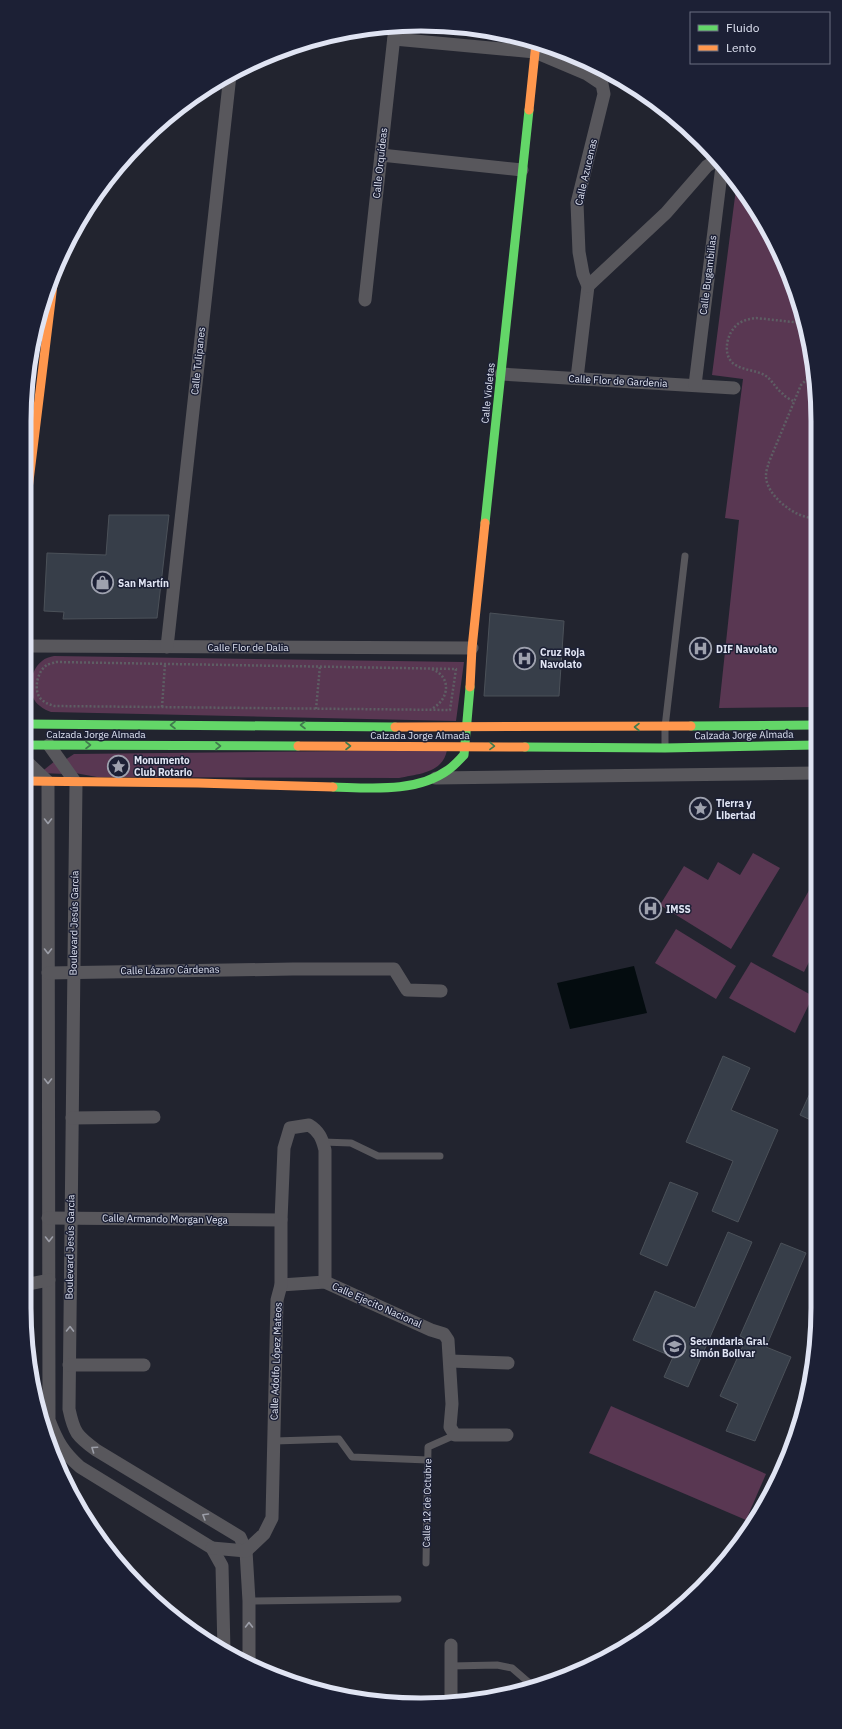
<svg xmlns="http://www.w3.org/2000/svg" width="842" height="1729" viewBox="0 0 842 1729" font-family="'IBM Plex Sans',sans-serif">
	<rect width="100%" height="100%" fill="#22242f"/>
	<g fill="#593752">
		<path d="M737,181L788,269L815,369L816,707L719,708L739,520L725,518L743,379L712,375Z"/>
		<path d="M54,656L464,662L456,721L51,712C48,711 43,709 40,706C26,696 29,671 42,661C45,658 50,657 54,656Z"/>
		<path d="M447,750C443,773 418,774 399,778L97,777L75,773L65,760L74,754Z"/>
		<path d="M55,761L65,774L40,773Z"/>
		<path d="M753,853L780,868L731,949L660,905L684,866L708,880L718,862L740,875Z"/>
		<path d="M816,878L817,958L812,956L804,972L772,956Z"/>
		<path d="M676,929L736,966L716,999L655,963Z"/>
		<path d="M751,962L813,996L795,1033L729,998Z"/>
		<path d="M611,1406L766,1474L746,1520L589,1453Z"/>
		<path d="M797,1431L788,1460L751,1528L742,1541Z"/>
	</g>
	<path fill="#040c0f" d="M634,966L647,1013L570,1029L557,983Z"/>
	<g fill="#373e49" stroke="#4b5159">
		<path d="M109,515H169L157,618L63,619L64,612L44,611L47,553L106,555Z"/>
		<path d="M490,613L564,621L559,696H484Z"/>
		<path d="M723,1056L750,1068L731,1110L778,1130L738,1222L712,1211L733,1161L686,1142Z"/>
		<path d="M817,1078V1123L800,1115Z"/>
		<path d="M670,1182L698,1193L667,1266L640,1254Z"/>
		<path d="M728,1232L752,1242L688,1387L664,1377L673,1357L633,1340L655,1291L695,1308Z"/>
		<path d="M781,1243L806,1253L766,1347L791,1357L755,1441L726,1431L738,1404L720,1396L746,1339L740,1336Z"/>
	</g>
	<g fill="none" stroke-linecap="round" stroke-linejoin="round">
		<g stroke="#5e5e64" stroke-width="2.5" stroke-dasharray="2 2" stroke-linecap="butt">
			<path d="M808,378L810,351"/>
			<path d="M815,380L808,378L801,385L769,462C768,466 766,471 766,475C765,495 796,519 815,518"/>
			<path d="M793,401C790,399 785,397 783,394C776,389 773,381 766,376C757,370 744,371 734,364C723,356 726,337 734,328C739,321 748,319 756,318L802,323"/>
			<path d="M56,662L456,669L450,710L55,706C50,705 45,703 41,699C33,691 37,671 47,665C49,664 53,663 56,662Z"/>
			<path d="M432,669C452,677 449,699 433,708"/>
			<path d="M162,707L165,664"/>
			<path d="M316,709L320,666"/>
			<path d="M765,1502L791,1448"/>
		</g>
		<g stroke="#58575c" stroke-width="7">
			<path d="M665,747V727L685,556"/>
			<path d="M323,1142L351,1143L378,1156H440"/>
			<path d="M274,1441L339,1439L352,1457L428,1460"/>
			<path d="M426,1563L428,1447L455,1435"/>
			<path d="M249,1601L398,1599"/>
			<path d="M451,1666L497,1665L512,1668L534,1687"/>
		</g>
		<g stroke="#58575c" stroke-width="13">
			<path d="M394,39L535,52L587,74L602,84L604,94L577,203L579,252L583,274L588,286L577,378"/>
			<path d="M381,155L522,170"/>
			<path d="M588,286L666,213L707,166L717,160"/>
			<path d="M365,300L395,27"/>
			<path d="M501,374L734,388"/>
			<path d="M695,385L722,166"/>
			<path d="M24,646L472,648"/>
			<path d="M167,647L230,75"/>
			<path d="M49,745L76,783L69,1409C74,1433 77,1436 96,1450L240,1537L246,1551L249,1601V1664"/>
			<path d="M24,759L48,782L49,1420C57,1441 63,1452 80,1467L212,1548L222,1566L224,1651"/>
			<path d="M436,778L816,773"/>
			<path d="M48,973L293,969H394L407,990L441,991"/>
			<path d="M72,1118L154,1117"/>
			<path d="M48,1218L281,1220"/>
			<path d="M24,1285L49,1280"/>
			<path d="M281,1285L325,1282L431,1330L444,1334L448,1340L452,1404L450,1427L455,1435H507"/>
			<path d="M450,1361L508,1363"/>
			<path d="M69,1365H144"/>
			<path d="M212,1548L246,1551L264,1534L272,1518L277,1300L281,1285V1220L284,1148L290,1128L309,1125C319,1131 322,1138 325,1150V1282"/>
			<path d="M451,1702V1645"/>
		</g>
		<g stroke="#63d668" stroke-width="9">
			<path d="M485,523L529,110"/>
			<path d="M24,724L395,727"/>
			<path d="M691,726L816,725"/>
			<path d="M24,745L298,746"/>
			<path d="M525,747L665,748L816,745"/>
			<path d="M333,787C371,788 416,793 448,770C454,766 459,760 464,755L470,687"/>
		</g>
		<g stroke="#ff974d" stroke-width="9">
			<path d="M529,110L536,43"/>
			<path d="M24,522L55,268"/>
			<path d="M470,687L472,648L485,523"/>
			<path d="M395,727L691,726"/>
			<path d="M298,746L525,747"/>
			<path d="M24,781L198,783L333,787"/>
		</g>
	</g>
	<defs><path id="oneway-chevron" d="M-2-3.5L2.5 0L-2 3.5" fill="none" stroke-width="1.6" stroke-linecap="round" stroke-linejoin="round"/></defs>
	<g stroke="#407b4e">
		<use href="#oneway-chevron" transform="translate(173 725) rotate(-180)"/>
		<use href="#oneway-chevron" transform="translate(303 725) rotate(-180)"/>
		<use href="#oneway-chevron" transform="translate(637 727) rotate(180)"/>
		<use href="#oneway-chevron" transform="translate(88 745)"/>
		<use href="#oneway-chevron" transform="translate(218 746)"/>
		<use href="#oneway-chevron" transform="translate(348 746)"/>
		<use href="#oneway-chevron" transform="translate(492 746) rotate(1)"/>
	</g>
	<g stroke="#9c9ea8">
		<use href="#oneway-chevron" transform="translate(48 821) rotate(90)"/>
		<use href="#oneway-chevron" transform="translate(48 951) rotate(90)"/>
		<use href="#oneway-chevron" transform="translate(48 1081) rotate(90)"/>
		<use href="#oneway-chevron" transform="translate(49 1239) rotate(90)"/>
		<use href="#oneway-chevron" transform="translate(70 1329) rotate(-89)"/>
		<use href="#oneway-chevron" transform="translate(94 1449) rotate(-145)"/>
		<use href="#oneway-chevron" transform="translate(205 1516) rotate(-149)"/>
		<use href="#oneway-chevron" transform="translate(249 1625) rotate(-90)"/>
	</g>
	<defs>
		<symbol id="shop-ring" viewBox="-11 -11 22 22"><circle r="9.5" fill="#1c2035" stroke="#9ea1ae" stroke-width="1.5"/><path d="M-5-2.5h2.3a2.7 3.5 0 0 1 5.4 0H5L5.5 6h-11ZM-1.5-2.5h3a1.5 2.3 0 0 0-3 0Z" fill="#9ea1ae"/></symbol>
		<symbol id="hospital-ring" viewBox="-11 -11 22 22"><circle r="9.5" fill="#1c2035" stroke="#9ea1ae" stroke-width="1.5"/><path d="M-5-5h3v3.5h4V-5h3V5h-3V1.5h-4V5h-3Z" fill="#9ea1ae"/></symbol>
		<symbol id="sight-ring" viewBox="-11 -11 22 22"><circle r="9.5" fill="#1c2035" stroke="#9ea1ae" stroke-width="1.5"/><path d="M0-6L1.8-2.2L6-1.7L2.9 1.2L3.7 5.4L0 3.3L-3.7 5.4L-2.9 1.2L-6-1.7L-1.8-2.2Z" fill="#9ea1ae"/></symbol>
		<symbol id="school-ring" viewBox="-11 -11 22 22"><circle r="9.5" fill="#1c2035" stroke="#9ea1ae" stroke-width="1.5"/><path d="M0-5L7-2L0 1L-7-2ZM-4 1L0 2.5L4 1V4Q0 6-4 4Z" fill="#9ea1ae"/></symbol>
	</defs>
	<g fill-rule="evenodd">
		<use href="#shop-ring" x="90" y="570" width="25" height="25"/>
		<use href="#hospital-ring" x="688" y="636" width="25" height="25"/>
		<use href="#hospital-ring" x="512" y="646" width="25" height="25"/>
		<use href="#sight-ring" x="106" y="754" width="25" height="25"/>
		<use href="#sight-ring" x="688" y="796" width="25" height="25"/>
		<use href="#hospital-ring" x="638" y="896" width="25" height="25"/>
		<use href="#school-ring" x="662" y="1334" width="25" height="25"/>
	</g>
	<g text-anchor="middle" dominant-baseline="central" stroke-width="3" stroke-linejoin="round" paint-order="stroke">
		<g font-size="10" fill="#e0e4f3" stroke="#1c2035">
			<text transform="translate(380 163) rotate(-84)">Calle Orquídeas</text>
			<text transform="translate(586 172) rotate(-77)">Calle Azucenas</text>
			<text transform="translate(708 275) rotate(-83)">Calle Bugambilias</text>
			<text transform="translate(198 361) rotate(-84)">Calle Tulipanes</text>
			<text transform="translate(618 381) rotate(3)">Calle Flor de Gardenia</text>
			<text transform="translate(488 393) rotate(-84)">Calle Violetas</text>
			<text x="248" y="647">Calle Flor de Dalia</text>
			<text x="96" y="734">Calzada Jorge Almada</text>
			<text x="420" y="735">Calzada Jorge Almada</text>
			<text transform="translate(744 735) rotate(-1)">Calzada Jorge Almada</text>
			<text transform="translate(74 923) rotate(-89)">Boulevard Jesús García</text>
			<text transform="translate(170 970) rotate(-1)">Calle Lázaro Cárdenas</text>
			<text transform="translate(165 1219) rotate(1)">Calle Armando Morgan Vega</text>
			<text transform="translate(70 1247) rotate(-89)">Boulevard Jesús García</text>
			<text transform="translate(377 1305) rotate(24)">Calle Ejecito Nacional</text>
			<text transform="translate(276 1361) rotate(-88)">Calle Adolfo López Mateos</text>
			<text transform="translate(427 1503) rotate(-89)">Calle 12 de Octubre</text>
		</g>
		<g font-size="10" font-weight="bold" fill="#e0e4f3" stroke="#1c2035" text-anchor="start">
			<text x="118" y="583">San Martín</text>
			<text x="716" y="649">DIF Navolato</text>
			<text x="540" y="652">Cruz Roja<tspan x="540" dy="12">Navolato</tspan></text>
			<text x="134" y="760">Monumento<tspan x="134" dy="12">Club Rotario</tspan></text>
			<text x="716" y="803">Tierra y<tspan x="716" dy="12">Libertad</tspan></text>
			<text x="666" y="909">IMSS</text>
			<text x="690" y="1341">Secundaria Gral.<tspan x="690" dy="12">Simón Bolivar</tspan></text>
		</g>
	</g>
	<path d="M0 0H842V1729H0ZM421 31H421A390 390 0 0 1 811 421V1308A390 390 0 0 1 421 1698H421A390 390 0 0 1 31 1308V421A390 390 0 0 1 421 31Z" fill="#1c2035" fill-rule="evenodd"/>
	<path fill="none" stroke="#e0e4f3" stroke-width="5" d="M421 31H421A390 390 0 0 1 811 421V1308A390 390 0 0 1 421 1698H421A390 390 0 0 1 31 1308V421A390 390 0 0 1 421 31Z"/>
	<rect x="690" y="12" width="140" height="52" fill="#1c2035" stroke="#6a6e81"/>
	<rect x="698" y="25" width="20" height="6" fill="#63d668" stroke="#6a6e81"/>
	<text x="726" y="32" font-size="12" fill="#e0e4f3">Fluido</text>
	<rect x="698" y="45" width="20" height="6" fill="#ff974d" stroke="#6a6e81"/>
	<text x="726" y="52" font-size="12" fill="#e0e4f3">Lento</text>
</svg>
